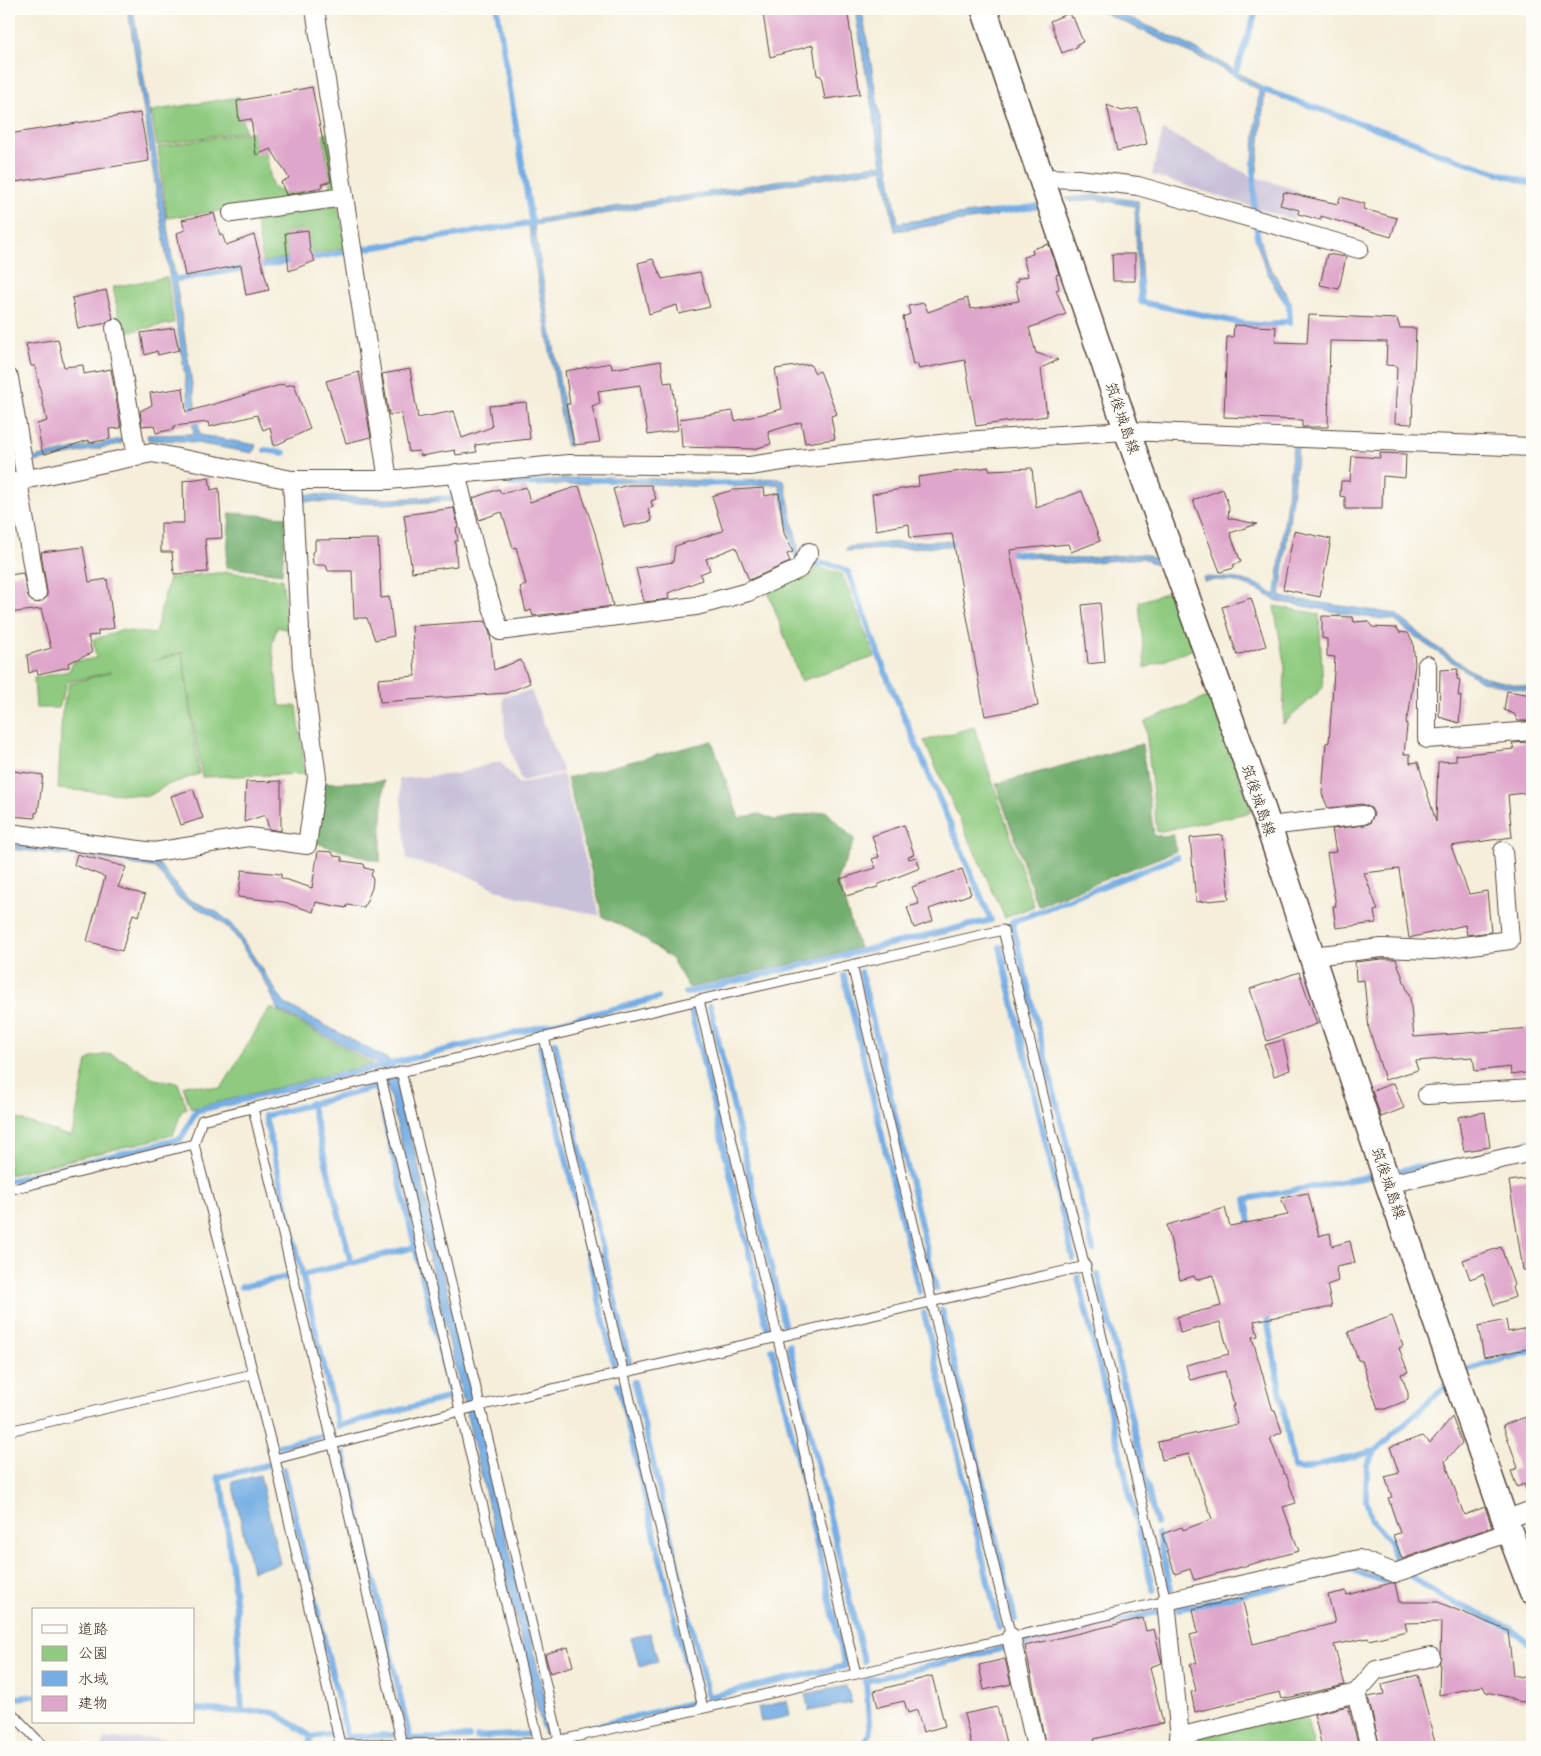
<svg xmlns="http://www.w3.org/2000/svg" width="1541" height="1756" viewBox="0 0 1541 1756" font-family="Delius,'Klee One',sans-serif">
	<rect width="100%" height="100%" fill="#fdfcf7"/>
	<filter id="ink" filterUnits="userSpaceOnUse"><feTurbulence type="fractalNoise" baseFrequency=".02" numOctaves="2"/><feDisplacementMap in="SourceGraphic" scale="10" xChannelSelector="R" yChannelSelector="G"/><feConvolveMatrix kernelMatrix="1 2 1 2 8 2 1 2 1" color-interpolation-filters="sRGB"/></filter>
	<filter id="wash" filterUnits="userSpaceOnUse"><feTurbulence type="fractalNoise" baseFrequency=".0096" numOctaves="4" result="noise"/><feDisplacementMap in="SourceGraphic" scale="20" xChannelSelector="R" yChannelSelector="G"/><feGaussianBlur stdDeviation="1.12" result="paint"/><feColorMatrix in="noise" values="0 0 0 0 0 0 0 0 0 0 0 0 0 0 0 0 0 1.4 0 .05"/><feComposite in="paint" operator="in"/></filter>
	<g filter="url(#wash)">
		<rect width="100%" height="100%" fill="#f5eedb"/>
		<g fill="#c8bfd8">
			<path d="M1163,130L1251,176L1299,191L1294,220L1152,175Z"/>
			<path d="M531,691L563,772L521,781L505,733L503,696Z"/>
			<path d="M500,761L519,784L563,774L600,916L507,894L460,872L407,860L399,779L456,774Z"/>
			<path d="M191,1738V1747H101L104,1739Z"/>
		</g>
		<g fill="#8eca7f" stroke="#647a4e">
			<path d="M239,97L245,131L157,145L151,111Z"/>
			<path d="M262,130L272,186L286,195L331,187L323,134L329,133L339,195L167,218L158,147Z"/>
			<path d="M338,205L346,248L263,262L255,217Z"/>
			<path d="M167,277L174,323L122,333L113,287Z"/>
			<path d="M821,568L842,574L875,657L801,681L767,589L809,570Z"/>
			<path d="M227,572L282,579L289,630L277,627L272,644L280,706H297L305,774L202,777L182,652L153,661L182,653L199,774L167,785L149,796L58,789L62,712L69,684L111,672L67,682L59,708H36L34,678L69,671L73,662L96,658L93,640L120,630L155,634L169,578Z"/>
			<path d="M1174,590L1194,649L1145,668L1139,602Z"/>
			<path d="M1274,606L1319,614L1323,688L1283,724L1285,668Z"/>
			<path d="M1210,696L1252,812L1157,832L1145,721Z"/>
			<path d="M974,727L1034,906L1005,918L924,741Z"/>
			<path d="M270,1007L373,1064L191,1109L183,1086L189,1084L221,1089Z"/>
			<path d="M109,1054L124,1060L154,1079L178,1083L187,1108L182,1110L173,1135L9,1175V1116L69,1136L72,1135L87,1061L93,1057Z"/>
			<path d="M1305,1712L1314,1747H1195L1193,1739Z"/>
		</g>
		<g fill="#72ae6e" stroke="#566c46">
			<path d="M230,513L286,517L282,574L226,567Z"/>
			<path d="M712,741L739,818L759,814L775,820L826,811L855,840L837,879L859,948L689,988L671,958L631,930L603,917L567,778Z"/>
			<path d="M1142,744L1154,836L1174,835L1176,851L1038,906L996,784Z"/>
			<path d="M384,781L380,862L316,843L323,783Z"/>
		</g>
		<g fill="#75ade4" stroke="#586c81">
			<path d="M128,9H133L200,435L256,445L253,453L185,441L148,440L147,435L194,434Z"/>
			<path d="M1096,9C1116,9 1121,15 1139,22C1183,41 1224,63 1265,89L1257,172L1252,171L1259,90L1216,65Z"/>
			<path d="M855,11H862L898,223L996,210L997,216L895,231L883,169L534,225L570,446H566L528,221L882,164Z"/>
			<path d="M1094,195L1138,201L1142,289L1138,288L1135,206L1094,199L1070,202L1066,198Z"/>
			<path d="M1259,233L1266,260L1291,302L1287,305C1270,284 1262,260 1254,234Z"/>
			<path d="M121,439L122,443L120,444L34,462L33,458Z"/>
			<path d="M1293,447L1298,448L1280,597L1396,614L1431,643L1473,672L1490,679L1532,688V692L1481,681L1425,644L1394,620L1359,616L1276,601L1263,592L1237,582L1218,580L1204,581L1203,577C1227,578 1253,577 1272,594H1276Z"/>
			<path d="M589,477L590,483L538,486L536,481Z"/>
			<path d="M605,477L708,481V487L605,481Z"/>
			<path d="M779,478L784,480L800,557H795L779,484L733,487V481Z"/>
			<path d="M304,494L388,499L452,496V501L383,504L304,501L301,495Z"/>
			<path d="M943,541L958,542L1001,554L950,546L846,551L847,547L886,543Z"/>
			<path d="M1024,551L1072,559L1142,554L1160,560L1158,565L1142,558L1070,564L1023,555Z"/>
			<path d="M9,844L157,862L187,898L217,912L233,925L284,1003L389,1060L395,1068L553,1733L544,1736L383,1067L278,1010L268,987L232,931L215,917L178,898L156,868L103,859L9,849Z"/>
			<path d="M260,1475L280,1564L252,1571L232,1482Z"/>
			<path d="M650,1633L658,1661L640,1667L631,1638Z"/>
			<path d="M846,1686L852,1703L809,1711L805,1694Z"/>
			<path d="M787,1701L790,1716L761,1722L758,1708Z"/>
		</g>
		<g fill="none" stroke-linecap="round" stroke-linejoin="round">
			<g stroke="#75ade4" stroke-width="6">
				<path d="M497,9L532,225"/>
				<path d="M1235,74L1257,9"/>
				<path d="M1261,89L1418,143L1429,150L1532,184"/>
				<path d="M1254,163V207L1258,240"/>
				<path d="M989,214L1046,205"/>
				<path d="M357,250L537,222"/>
				<path d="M306,259L346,252"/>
				<path d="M172,280L296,260"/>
				<path d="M1140,281L1141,302L1246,324L1268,326L1290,320"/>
				<path d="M1284,297L1289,304L1290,323"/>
				<path d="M265,450L284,453"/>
				<path d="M9,466L13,465"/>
				<path d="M581,480H613"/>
				<path d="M511,484L544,483"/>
				<path d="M701,484L741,483"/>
				<path d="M1003,552L1030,555"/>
				<path d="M1000,947L1073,1258"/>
				<path d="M861,972L936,1288"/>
				<path d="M844,976L919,1292"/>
				<path d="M686,993L991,920L886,674L848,572C840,567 826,561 816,565L807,560"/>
				<path d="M710,1006L784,1324"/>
				<path d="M691,1011L767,1328"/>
				<path d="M555,1043L629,1361"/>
				<path d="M540,1046L614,1365"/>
				<path d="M385,1065L658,998"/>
				<path d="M377,1087L451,1397L338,1426L265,1116Z"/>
				<path d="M311,1103L351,1263L415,1247"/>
				<path d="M1506,1149L1532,1142"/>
				<path d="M1391,1172L1445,1163"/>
				<path d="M9,1181L181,1139L196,1111L386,1065"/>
				<path d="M1251,1229L1246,1199L1379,1175"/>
				<path d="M1093,1250L1012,922L1177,857"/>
				<path d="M302,1275L351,1263"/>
				<path d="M1098,1275L1156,1524"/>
				<path d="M1078,1277L1153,1591"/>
				<path d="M241,1287L287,1277"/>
				<path d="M942,1310L1015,1620"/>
				<path d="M1266,1312L1294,1468L1303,1469L1375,1451"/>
				<path d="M924,1313L999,1627"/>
				<path d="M789,1345L864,1661"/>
				<path d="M1459,1375L1469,1369L1532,1351"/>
				<path d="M1451,1381L1375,1451L1367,1465L1366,1500L1372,1521L1390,1541L1395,1559L1409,1575L1444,1598L1510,1628L1532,1646"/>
				<path d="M634,1382L708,1697L845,1666L772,1349"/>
				<path d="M279,1446L325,1435"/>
				<path d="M344,1453L410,1739L469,1737"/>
				<path d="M284,1469L347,1737L392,1735"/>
				<path d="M1158,1534L1171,1589"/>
				<path d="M1179,1609L1350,1570L1384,1581L1396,1578"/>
				<path d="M9,1699L34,1696"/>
				<path d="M194,1709L242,1712L236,1609L224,1495L218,1477L267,1465"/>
				<path d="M242,1712L267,1711L277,1714L312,1737L330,1734"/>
				<path d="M560,1735L695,1702L618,1384"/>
				<path d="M477,1737L532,1734"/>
				<path d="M306,1747L312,1737"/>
				<path d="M860,1747L870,1734L866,1681L1158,1612"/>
			</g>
		</g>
		<g id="blocks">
			<g fill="#dfa6cb">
				<path d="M789,9H847L860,94L825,99L821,76L817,75L813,45L770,57L763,14Z"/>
				<path d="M1069,13L1071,18L1073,17L1083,42L1077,44V47L1062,53L1050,21Z"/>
				<path d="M312,87L331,181L322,184L323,187L286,195L281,182L289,178L271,149L256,155L251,119L239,121L237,101Z"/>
				<path d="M1107,105L1122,111L1138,108L1147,144L1117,151Z"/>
				<path d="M140,113L149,161L9,183V134Z"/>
				<path d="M1284,192L1338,204L1340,197L1365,204L1363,209L1397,218L1391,237L1321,216V220L1298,214L1299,210L1280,205Z"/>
				<path d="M214,213L220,235L222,234L226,245L254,235L269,290L246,295L241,265L185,276L177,233L185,230L182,220Z"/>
				<path d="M308,230L310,251L315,261L289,271L285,233Z"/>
				<path d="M1049,244L1059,274L1056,275L1059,289L1056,290L1066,314L1029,328L1036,353L1058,360L1041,368L1047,416L976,426L965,360L919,369L917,363L913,365L903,317L910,314L908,306L924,303L928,312L967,298L971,309L1019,301L1015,282H1018L1017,279L1028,276L1023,257L1033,254L1032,249Z"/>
				<path d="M1112,254H1135V281H1113Z"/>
				<path d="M1327,254L1346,257L1339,289L1320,285Z"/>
				<path d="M653,259L662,279L700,272L710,307L679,314L677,305L649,314L638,263Z"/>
				<path d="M106,290L113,318L106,323L78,329L72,298Z"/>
				<path d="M1309,315L1397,319L1400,328H1416L1412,424L1395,423L1397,366L1386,365L1387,342L1330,341L1328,427H1302V420L1224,417L1227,337H1233L1234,325L1276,327L1275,342L1307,343Z"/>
				<path d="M174,328L179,350L158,355L157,351L145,355L141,333Z"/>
				<path d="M58,339L64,367L83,365L84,374L111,369L121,428L109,429L110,439L89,443V440L45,454L42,451L37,424L47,421L35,366H31L26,344Z"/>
				<path d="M661,361L664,383L672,382L678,430L648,435L640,385L598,391L600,403L592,406L600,442L574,445L566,404H570L565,371L611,363L612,369Z"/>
				<path d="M810,364L815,373L820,371L837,414L831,416L835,439L805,443L801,422L768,432L771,444L754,449L682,447L680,419L733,411L735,421L782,409L775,369Z"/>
				<path d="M410,369L418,418L454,411L462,438L492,427L489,406L526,402L530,439L475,445L477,452L456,455L455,450L421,456L419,451L409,452L401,413L389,415L382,374Z"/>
				<path d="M359,372L371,437L346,443L326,381Z"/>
				<path d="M284,384L285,386L294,384L310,429L274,446L270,427L263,430L257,415L209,427L208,422L174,426V429L156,433L154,425L142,426L140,411L152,405L150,393L183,388L186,412Z"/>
				<path d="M1380,453L1406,454L1405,478L1383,476L1382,509H1345V497L1340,496L1341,481H1350L1352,456L1380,458Z"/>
				<path d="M989,467V470L1032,468L1036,508L1082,491L1100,541L1071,552L1068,544L1010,550L1038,706L985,716L952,534L910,538L909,524L876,530L872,494L919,486L918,477Z"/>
				<path d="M209,477L211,490L219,488L222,538L205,539L208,572L174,574L172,552H161V523H184L183,481Z"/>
				<path d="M628,485H651L656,499L651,501L653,507L648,509L652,521L624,527L613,489Z"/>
				<path d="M579,486L595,533L613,606L533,616L531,610L526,612L520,587L526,585L516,547L513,548L502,512L479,520L473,498L499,489L501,494L526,487L530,502Z"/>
				<path d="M764,488L765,496L779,493L784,533L793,552L787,554L790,562L749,580L736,547L706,559L710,570L700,574L702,580L668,593L669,599L644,602L636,568L673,562L675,546L723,531L712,496L733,490Z"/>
				<path d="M1223,489L1229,507L1228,518L1257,524L1230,533L1241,562L1233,565L1234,568L1220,572L1193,500Z"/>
				<path d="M454,508L458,527L456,528L458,541H455L457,566L412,572L404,515Z"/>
				<path d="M1294,531L1331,539L1320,597L1283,589Z"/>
				<path d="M378,539L381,598L389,597L394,636L375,640L367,618H354L352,571H328L326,565H313L312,552L315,551V540Z"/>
				<path d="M83,547L89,582L107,579L114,628L98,631V635L88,636L92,653L68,663L69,667L38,674L37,670L29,673L27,655L51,648L41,609L9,613V575L23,573L29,599L39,603L47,597V592L41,552Z"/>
				<path d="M1251,598L1266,646L1237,655L1222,607Z"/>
				<path d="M1100,603L1105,662L1088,664L1082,605Z"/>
				<path d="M1322,616L1353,617L1354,622L1368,621L1372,627L1397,628L1399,632L1408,633L1413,642L1415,664L1409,713L1406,720L1407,726L1404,754H1410V763L1418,762L1436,822L1438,762L1456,761V755L1514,749L1512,743L1532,742V792L1508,795L1512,837L1451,846L1469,894L1487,891L1491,932L1467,935L1465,925L1409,938L1399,869L1364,873L1378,910L1374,911L1376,923L1336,928L1333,906H1336L1327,853L1336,852L1332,829L1365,825L1370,823L1374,814L1371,808L1362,804L1328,808L1322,794L1326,743L1329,742L1335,657L1327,656V639L1322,638Z"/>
				<path d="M485,621L490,634L494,670L521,660L530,683L506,693L380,702L378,679L415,676L412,626Z"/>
				<path d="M1458,669L1457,679L1460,680L1458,696H1461L1459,723L1439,717L1440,670Z"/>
				<path d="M1507,691L1532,695V721H1518L1514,714L1504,710Z"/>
				<path d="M13,771L43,775L38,812L35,813V818L9,816Z"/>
				<path d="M281,781V831L269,829L265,815L244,822L246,782Z"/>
				<path d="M193,789L203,818L181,825L171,796Z"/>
				<path d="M904,825L914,854L908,857L909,859L916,857L920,868L877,885L878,887L846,896L840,879L876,868L872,859L879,857L872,836Z"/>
				<path d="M1223,835L1229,899L1196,902L1190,838Z"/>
				<path d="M318,851L332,852L334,856L342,857V861L364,864L365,868L373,870L371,875L373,880L372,888L364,907L347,905L346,908L316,902L313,912L284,902L238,897L242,870L281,874V878L312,888Z"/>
				<path d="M77,854L126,867L118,887L145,895L139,916L133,914L122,951L87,941L105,877L74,865Z"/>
				<path d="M962,869L971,894L929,909L933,921L914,928L907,907L919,904L912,887Z"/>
				<path d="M1382,959H1396L1410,998L1414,1037L1532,1028V1072L1511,1075L1510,1067L1475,1071L1473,1057L1415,1061L1418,1070L1385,1080L1369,1029L1364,980L1356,981L1355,962Z"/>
				<path d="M1299,972L1317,1024L1267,1041L1250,989Z"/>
				<path d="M1283,1040L1290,1070L1274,1076L1265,1045Z"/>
				<path d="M1394,1083L1404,1108L1381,1117L1372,1091Z"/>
				<path d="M1485,1112L1490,1147L1464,1151L1458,1117Z"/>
				<path d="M1532,1178V1270H1523L1509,1181Z"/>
				<path d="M1308,1193L1319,1236L1330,1233L1332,1246L1350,1241L1355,1263L1336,1267L1338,1281L1327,1285L1332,1307L1254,1321L1258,1336L1252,1337L1273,1411H1275L1282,1432L1270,1438L1284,1474H1286L1296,1503L1283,1507L1299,1551L1194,1580L1190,1569L1175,1574L1162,1534L1182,1527L1183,1530L1212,1519L1189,1454L1162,1460L1158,1442L1238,1424L1232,1406H1234L1225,1371L1190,1380L1186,1365L1229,1354L1220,1322L1180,1333L1177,1317L1221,1306L1213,1275L1196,1280L1194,1276L1180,1280L1167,1225L1225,1208L1230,1226L1288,1215L1281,1198Z"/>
				<path d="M1501,1247L1514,1285L1512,1287L1515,1297L1494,1305L1483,1274L1470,1279L1463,1260Z"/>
				<path d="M1392,1316L1403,1346L1399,1348L1408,1372L1401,1374L1408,1393V1400L1385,1409H1378L1362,1361L1358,1360L1348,1332Z"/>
				<path d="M1506,1320L1508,1332L1532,1327V1348L1484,1357L1478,1326Z"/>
				<path d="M1452,1417L1462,1443L1445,1461L1464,1515L1485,1507L1492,1527L1402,1559L1393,1535L1400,1533L1388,1498L1392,1497L1385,1477L1399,1473L1390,1447L1423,1436L1430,1443Z"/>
				<path d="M1526,1417L1532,1432V1500H1529L1524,1484L1517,1487L1511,1471L1518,1468L1503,1425Z"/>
				<path d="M1391,1583H1395L1399,1602H1438L1508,1631L1513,1675L1532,1679V1697L1523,1702L1512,1700V1698L1486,1692L1483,1686L1439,1695L1441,1622L1405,1623L1407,1631L1369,1640L1368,1638L1334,1645L1345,1685L1282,1699L1280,1692L1195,1712L1191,1692L1196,1691L1190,1664L1197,1663L1190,1635L1198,1633L1193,1609L1242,1598L1253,1644L1335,1623L1328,1595L1346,1591L1347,1595Z"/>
				<path d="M1143,1618L1146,1631L1154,1629L1162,1663L1150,1667L1163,1723L1094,1739L1096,1747H1046L1025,1646Z"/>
				<path d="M568,1647L573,1666L550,1673L545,1654Z"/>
				<path d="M1005,1659L1011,1684L984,1690L979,1665Z"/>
				<path d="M1418,1675L1436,1747H1380L1368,1697L1384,1694L1382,1684Z"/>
				<path d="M932,1676L945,1726L923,1732L917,1710L908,1713L904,1701L878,1707L874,1691Z"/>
				<path d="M1348,1706L1359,1747H1322L1314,1714Z"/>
				<path d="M997,1707L1007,1747H972L964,1714Z"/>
			</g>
		</g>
	</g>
	<g filter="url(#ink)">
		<use href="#blocks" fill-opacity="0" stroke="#57473a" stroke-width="1"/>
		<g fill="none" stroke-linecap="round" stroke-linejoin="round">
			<defs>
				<g id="service">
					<path d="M1003,930L1166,1601L856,1674L548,1743L340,1744L275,1459L194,1144L202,1120L699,1000Z"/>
					<path d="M852,965L1011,1637"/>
					<path d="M699,1000L856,1674"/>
					<path d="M544,1037L703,1708"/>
					<path d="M401,1071L559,1740"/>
					<path d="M381,1077L539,1743"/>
					<path d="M253,1108L333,1445L402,1744"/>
					<path d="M9,1190L194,1144"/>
					<path d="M9,1431L253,1374"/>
					<path d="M275,1459L479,1406L1086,1266"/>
					<path d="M9,1710L44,1747"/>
				</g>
				<g id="minor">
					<path d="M315,9L388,480"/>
					<path d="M1041,178L1078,179L1138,186L1359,249"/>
					<path d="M232,213L344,197"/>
					<path d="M115,328L137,457"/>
					<path d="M9,378L26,480"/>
					<path d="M456,473L480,571L500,631L696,606L748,592L799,569L809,552"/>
					<path d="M18,481L37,593"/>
					<path d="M9,483L152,453L292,480H388L569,464L750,466L789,460L978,440L1127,431L1532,447"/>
					<path d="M1427,665V739L1532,731"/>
					<path d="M1269,826L1363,815"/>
					<path d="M9,833L154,852L249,837L307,845L317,777L302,668L292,480"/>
					<path d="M1312,956L1382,948L1433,950L1510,940L1503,851"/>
					<path d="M1427,1095L1532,1089"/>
					<path d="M1388,1184L1532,1152"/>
					<path d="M1505,1520L1532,1510"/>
					<path d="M1011,1637L1036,1747"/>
					<path d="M1356,1693L1370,1747"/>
					<path d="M1179,1737L1356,1693L1376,1670L1431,1657"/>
					<path d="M1181,1747L1166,1601L1359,1559L1395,1573L1509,1532"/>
				</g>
				<path id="secondary" d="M984,9L1127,431L1257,792L1388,1184L1505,1520L1532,1591"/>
			</defs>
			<use href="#service" stroke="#57473a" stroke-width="11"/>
			<use href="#minor" stroke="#57473a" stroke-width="20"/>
			<use href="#secondary" stroke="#57473a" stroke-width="28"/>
			<use href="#service" stroke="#fff" stroke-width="9"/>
			<use href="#minor" stroke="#fff" stroke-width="18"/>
			<use href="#secondary" stroke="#fff" stroke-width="25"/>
		</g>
	</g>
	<g text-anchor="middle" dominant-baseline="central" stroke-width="4" stroke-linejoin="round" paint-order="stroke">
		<g font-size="15" fill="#3b2a1e" stroke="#fdfcf7">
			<text transform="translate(1123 418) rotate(71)">筑後城島線</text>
			<text transform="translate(1259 800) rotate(71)">筑後城島線</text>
			<text transform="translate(1389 1183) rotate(71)">筑後城島線</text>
		</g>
	</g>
	<rect width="1541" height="1756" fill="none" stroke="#fdfcf7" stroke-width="30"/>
	<rect x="32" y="1608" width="162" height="115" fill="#fdfcf7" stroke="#afa8a0"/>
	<rect x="42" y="1625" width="25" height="8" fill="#ffffff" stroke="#afa8a0"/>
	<text x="78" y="1634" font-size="15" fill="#3b2a1e">道路</text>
	<rect x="42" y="1646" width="25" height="15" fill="#8eca7f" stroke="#afa8a0"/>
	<text x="78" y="1658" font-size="15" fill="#3b2a1e">公園</text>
	<rect x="42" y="1671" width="25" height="15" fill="#75ade4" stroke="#afa8a0"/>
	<text x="78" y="1684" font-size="15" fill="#3b2a1e">水域</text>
	<rect x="42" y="1696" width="25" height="15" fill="#dfa6cb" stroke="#afa8a0"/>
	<text x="78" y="1708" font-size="15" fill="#3b2a1e">建物</text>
</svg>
